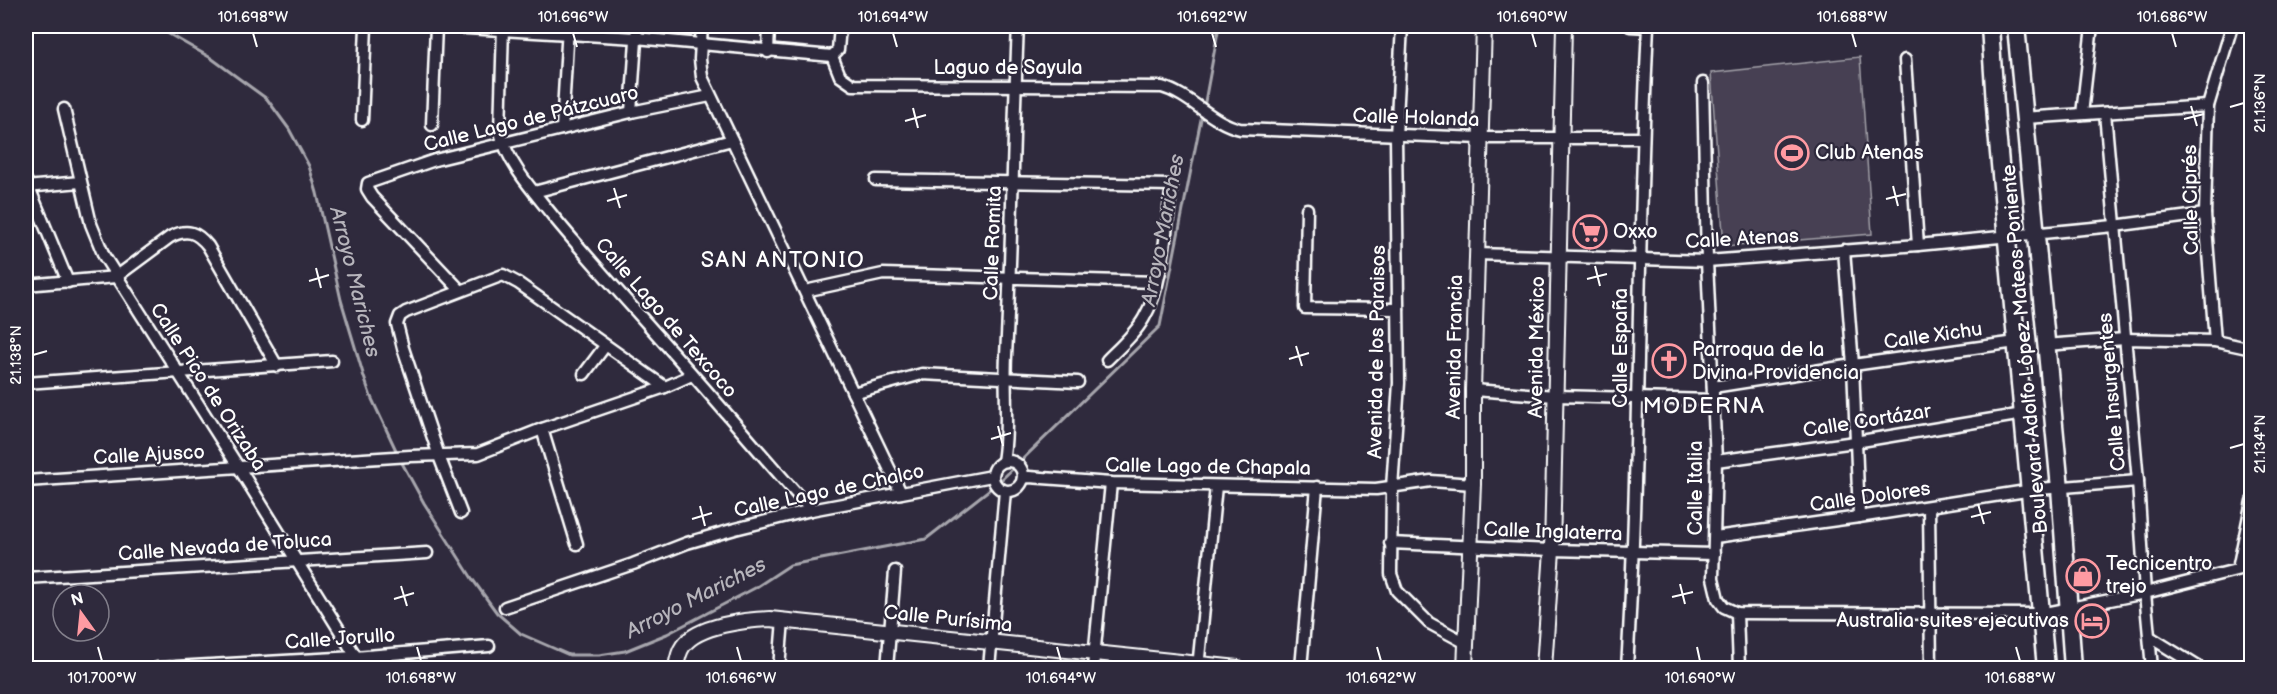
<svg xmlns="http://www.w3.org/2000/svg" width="2277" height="694" viewBox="0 0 2277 694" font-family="'Balsamiq Sans',sans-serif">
	<rect width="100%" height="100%" fill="#2f2a3d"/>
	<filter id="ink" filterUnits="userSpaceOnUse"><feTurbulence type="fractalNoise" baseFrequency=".0167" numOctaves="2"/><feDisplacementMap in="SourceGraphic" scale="12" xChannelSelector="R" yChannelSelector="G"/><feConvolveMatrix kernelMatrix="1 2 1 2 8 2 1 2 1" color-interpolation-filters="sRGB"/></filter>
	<g filter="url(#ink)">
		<path fill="#464152" stroke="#a2a0a8" stroke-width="1.5" d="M1860,57L1872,234L1724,246L1711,73Z"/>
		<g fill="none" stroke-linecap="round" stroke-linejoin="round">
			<g stroke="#a7a6ad" stroke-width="3">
				<path d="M155,26L211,58L267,99L289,129L309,166L317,193L341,300L364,377L371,397L402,463L424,503L473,580L497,613L521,634L569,655H599L625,651L667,634L755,588L790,565L926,539L999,482L1160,326L1202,114"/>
				<path d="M1204,107L1219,26"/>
			</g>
			<defs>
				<g id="minor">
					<path d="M434,26L636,38L832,56"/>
					<path d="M503,26L500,132C508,164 533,191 553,216C590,261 629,303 667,346C716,400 762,456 811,510"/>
					<path d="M702,26L700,59L702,77L901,493"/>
					<path d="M1402,26L1396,136L1399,383L1392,488L1391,574L1397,591L1429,623L1466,643"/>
					<path d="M768,52L769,26"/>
					<path d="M832,56L840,76L853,85L1162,87C1191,95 1210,122 1240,129L1481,138H1642"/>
					<path d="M832,56L838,50L840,26"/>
					<path d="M1905,60L1918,245"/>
					<path d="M1703,83L1707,261L1716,461L1713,578L1718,599L1724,607L1737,613L2040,614L2145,593L2252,566"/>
					<path d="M64,109L91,224L104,256L239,468L363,668"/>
					<path d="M631,112L637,26"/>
					<path d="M2105,113L2138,481L2145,593L2152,668"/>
					<path d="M2082,114L2092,26"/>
					<path d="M2023,118L2208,106"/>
					<path d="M362,120L366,26"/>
					<path d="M432,125L436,26"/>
					<path d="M562,129L568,26"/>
					<path d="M26,180L68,282"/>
					<path d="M876,180L1172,185C1166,224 1164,284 1144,318C1135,334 1120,347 1107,360"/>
					<path d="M26,187L80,182"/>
					<path d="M534,192L732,140"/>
					<path d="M1307,209L1305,308L1398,309"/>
					<path d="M1844,250L1853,365L1859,517"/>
					<path d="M1477,254L1707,261L1918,245L2114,226L2205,214"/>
					<path d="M26,285L116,277L170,237C187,228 197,232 208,246L277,366"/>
					<path d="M460,290L372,197L367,189L368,183L435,160L631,112L710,96"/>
					<path d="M805,291L883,274L1157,282"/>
					<path d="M2215,341L2205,214L2208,106L2232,26"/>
					<path d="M2045,345L2125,339L2215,341L2252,349"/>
					<path d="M584,374L605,346"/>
					<path d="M26,383L332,361"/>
					<path d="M1713,387L1853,365L2016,342"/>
					<path d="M1473,390L1556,396L1713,400"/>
					<path d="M853,393L922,374L1078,382"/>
					<path d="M542,429L577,544"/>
					<circle cx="1008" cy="476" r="15"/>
					<path d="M1003,461C1009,427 1004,391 1006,356C1012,246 1013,136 1018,26"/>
					<path d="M1716,461L1855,442L2023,414"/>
					<path d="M1023,478L1029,477L1111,483L1376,489L1431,481L1473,484"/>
					<path d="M26,481L410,456L478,454L542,429L665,387L692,375"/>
					<path d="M1929,507L1931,668"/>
					<path d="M461,513L439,456L403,348L397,324L400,316L406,312L503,275L518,283L665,387"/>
					<path d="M1715,537L1859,517L2039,489L2138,481"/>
					<path d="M1390,543L1552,550L1714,554"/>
					<path d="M2238,569L2252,501"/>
					<path d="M26,578L427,553"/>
					<path d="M505,607L633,564L687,543L735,529L811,510L992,476"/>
					<path d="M1737,613L1739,668"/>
					<path d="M2150,637L2200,668"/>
					<path d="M157,668L355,657L489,646"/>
					<path d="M779,668L783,620"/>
					<path d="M887,668L895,571"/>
					<path d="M989,668L1005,491"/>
					<path d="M1093,668L1111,483"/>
					<path d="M1198,668L1216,486"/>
					<path d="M1301,668L1317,487"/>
					<path d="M1627,668C1640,455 1637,241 1648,27L1630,26"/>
				</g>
				<g id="tertiary">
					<path d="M676,668C677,661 678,653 683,646C698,625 746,620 770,619L1238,668"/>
					<path d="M1465,668L1473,484V390L1484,26"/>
					<path d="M1544,668L1552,550L1564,26"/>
				</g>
				<g id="primary">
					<path d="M1990,26L1996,120L2046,668"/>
					<path d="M2016,26L2060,488L2073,668"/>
				</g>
			</defs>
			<use href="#minor" stroke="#fff" stroke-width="15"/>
			<use href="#tertiary" stroke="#fff" stroke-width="18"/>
			<use href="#primary" stroke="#fff" stroke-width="21"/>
			<use href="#minor" stroke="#2f2a3d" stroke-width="10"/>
			<use href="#tertiary" stroke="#2f2a3d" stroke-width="14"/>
			<use href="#primary" stroke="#2f2a3d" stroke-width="16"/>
		</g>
	</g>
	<path fill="none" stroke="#fff" stroke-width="2" d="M253,33L257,47M573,33L577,47M893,33L897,47M1212,33L1216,47M1532,33L1536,47M1852,33L1856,47M2172,33L2176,47M2191,106L2197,126M2230,107L2244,103M913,108L918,128M2184,119L2204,114M905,121L926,115M1893,186L1898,206M614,188L620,208M1886,199L1906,194M607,201L627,195M1595,266L1600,286M316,268L321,288M1587,279L1607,274M309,281L329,275M1296,346L1302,366M33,355L47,351M1289,359L1309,353M998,426L1003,446M991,439L1011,433M2230,448L2244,444M1978,504L1984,524M700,506L705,526M1971,517L1991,512M692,519L712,513M1680,584L1685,604M401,586L407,606M1672,597L1693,592M394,599L414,593M98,647L102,661M417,647L421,661M737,647L741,661M1057,647L1061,661M1377,647L1381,661M1697,647L1700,661M2016,647L2020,661"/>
	<defs>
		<symbol id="stadium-ring" viewBox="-11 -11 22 22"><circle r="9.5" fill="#2f2a3d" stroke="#ff9aa2" stroke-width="1.5"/><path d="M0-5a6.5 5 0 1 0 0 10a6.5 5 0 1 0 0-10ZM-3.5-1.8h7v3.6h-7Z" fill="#ff9aa2"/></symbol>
		<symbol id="supermarket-ring" viewBox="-11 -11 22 22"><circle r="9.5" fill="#2f2a3d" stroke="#ff9aa2" stroke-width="1.5"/><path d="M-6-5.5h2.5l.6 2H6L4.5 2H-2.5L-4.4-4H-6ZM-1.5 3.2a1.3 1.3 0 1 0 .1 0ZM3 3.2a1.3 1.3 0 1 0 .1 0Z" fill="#ff9aa2"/></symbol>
		<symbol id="church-ring" viewBox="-11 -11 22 22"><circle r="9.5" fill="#2f2a3d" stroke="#ff9aa2" stroke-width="1.5"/><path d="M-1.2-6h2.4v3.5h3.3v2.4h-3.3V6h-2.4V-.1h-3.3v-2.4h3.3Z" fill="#ff9aa2"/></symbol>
		<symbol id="shop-ring" viewBox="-11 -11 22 22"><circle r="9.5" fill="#2f2a3d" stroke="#ff9aa2" stroke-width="1.5"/><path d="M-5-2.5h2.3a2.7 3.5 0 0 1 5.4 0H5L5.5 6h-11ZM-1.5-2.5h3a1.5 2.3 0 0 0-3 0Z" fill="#ff9aa2"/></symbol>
		<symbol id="hotel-ring" viewBox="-11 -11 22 22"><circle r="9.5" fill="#2f2a3d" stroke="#ff9aa2" stroke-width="1.5"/><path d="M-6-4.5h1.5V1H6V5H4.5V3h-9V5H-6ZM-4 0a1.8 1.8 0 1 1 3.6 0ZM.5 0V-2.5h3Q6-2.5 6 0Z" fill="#ff9aa2"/></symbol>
	</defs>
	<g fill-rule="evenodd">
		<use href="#stadium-ring" x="1773" y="134" width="38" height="38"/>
		<use href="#supermarket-ring" x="1571" y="213" width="38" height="38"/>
		<use href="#church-ring" x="1650" y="342" width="38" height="38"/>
		<use href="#shop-ring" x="2064" y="557" width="38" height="38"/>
		<use href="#hotel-ring" x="2073" y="602" width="38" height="38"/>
	</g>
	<g text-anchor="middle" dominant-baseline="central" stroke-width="4.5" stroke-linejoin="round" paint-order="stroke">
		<g font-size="20" fill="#fff" stroke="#2f2a3d">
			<text x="1008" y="68">Laguo de Sayula</text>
			<text transform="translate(1416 118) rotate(2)">Calle Holanda</text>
			<text transform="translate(531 119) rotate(-14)">Calle Lago de Pátzcuaro</text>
			<text transform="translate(2191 200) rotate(-91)">Calle Ciprés</text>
			<text transform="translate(1742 239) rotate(-3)">Calle Atenas</text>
			<text transform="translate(993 243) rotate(-88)">Calle Romita</text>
			<text transform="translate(666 318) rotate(49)">Calle Lago de Texcoco</text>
			<text transform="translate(1933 336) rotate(-8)">Calle Xichu</text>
			<text transform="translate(1455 347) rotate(-89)">Avenida Francia</text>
			<text transform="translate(1537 347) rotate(-89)">Avenida México</text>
			<text transform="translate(1621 348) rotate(-90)">Calle España</text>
			<text transform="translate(2025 349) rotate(-95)">Boulevard Adolfo López Mateos Poniente</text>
			<text transform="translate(1377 352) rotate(-89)">Avenida de los Paraisos</text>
			<text transform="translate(208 387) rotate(57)">Calle Pico de Orizaba</text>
			<text transform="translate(2112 392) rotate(-95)">Calle Insurgentes</text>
			<text transform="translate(1867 421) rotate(-9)">Calle Cortázar</text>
			<text transform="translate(149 455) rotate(-3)">Calle Ajusco</text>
			<text transform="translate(1208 467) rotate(1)">Calle Lago de Chapala</text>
			<text transform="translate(1696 488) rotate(-90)">Calle Italia</text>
			<text transform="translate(829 491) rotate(-12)">Calle Lago de Chalco</text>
			<text transform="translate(1870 497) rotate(-8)">Calle Dolores</text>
			<text transform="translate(1553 532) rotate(2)">Calle Inglaterra</text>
			<text transform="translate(225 547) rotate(-4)">Calle Nevada de Toluca</text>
			<text transform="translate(948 619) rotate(6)">Calle Purísima</text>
			<text transform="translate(340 639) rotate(-4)">Calle Jorullo</text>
		</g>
		<g font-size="20" fill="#fff" stroke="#2f2a3d" text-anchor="start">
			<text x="1815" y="153">Club Atenas</text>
			<text x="1613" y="232">Oxxo</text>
			<text x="1692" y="350">Parroqua de la<tspan x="1692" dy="23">Divina Providencia</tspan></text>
			<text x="2106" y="564">Tecnicentro<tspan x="2106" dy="23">trejo</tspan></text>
			<text x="2069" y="621" text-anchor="end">Australia suites ejecutivas</text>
		</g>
		<g font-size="21" font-style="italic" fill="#b6b4bb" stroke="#2f2a3d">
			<text transform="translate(1163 230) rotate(-79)">Arroyo Mariches</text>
			<text transform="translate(355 282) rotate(76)">Arroyo Mariches</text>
			<text transform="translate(696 598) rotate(-27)">Arroyo Mariches</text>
		</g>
		<g font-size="22" letter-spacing="1.5" fill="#fff" stroke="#2f2a3d">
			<text x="783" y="260">SAN ANTONIO</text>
			<text x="1704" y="406">MODERNA</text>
		</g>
	</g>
	<rect width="2277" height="694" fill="none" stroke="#2f2a3d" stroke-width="66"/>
	<g transform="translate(81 613) rotate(345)"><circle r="28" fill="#2f2a3d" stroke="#827f8b" stroke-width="1.5"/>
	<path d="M0-4.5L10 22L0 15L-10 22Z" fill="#ff9aa2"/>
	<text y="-9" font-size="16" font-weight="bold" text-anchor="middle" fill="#ffffff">N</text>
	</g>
	<rect x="33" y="33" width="2211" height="628" fill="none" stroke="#fff" stroke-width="2"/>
	<g font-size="15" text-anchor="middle" fill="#fff">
		<text x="253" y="22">101.698°W</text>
		<text x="573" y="22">101.696°W</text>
		<text x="893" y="22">101.694°W</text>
		<text x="1212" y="22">101.692°W</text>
		<text x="1532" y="22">101.690°W</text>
		<text x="1852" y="22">101.688°W</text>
		<text x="2172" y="22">101.686°W</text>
		<text transform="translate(2260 103) rotate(-90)" y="5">21.136°N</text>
		<text transform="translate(16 355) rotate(-90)" y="5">21.138°N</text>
		<text transform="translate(2260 444) rotate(-90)" y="5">21.134°N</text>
		<text x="102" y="683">101.700°W</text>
		<text x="421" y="683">101.698°W</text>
		<text x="741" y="683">101.696°W</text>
		<text x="1061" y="683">101.694°W</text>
		<text x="1381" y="683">101.692°W</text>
		<text x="1700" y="683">101.690°W</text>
		<text x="2020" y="683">101.688°W</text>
	</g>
</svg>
